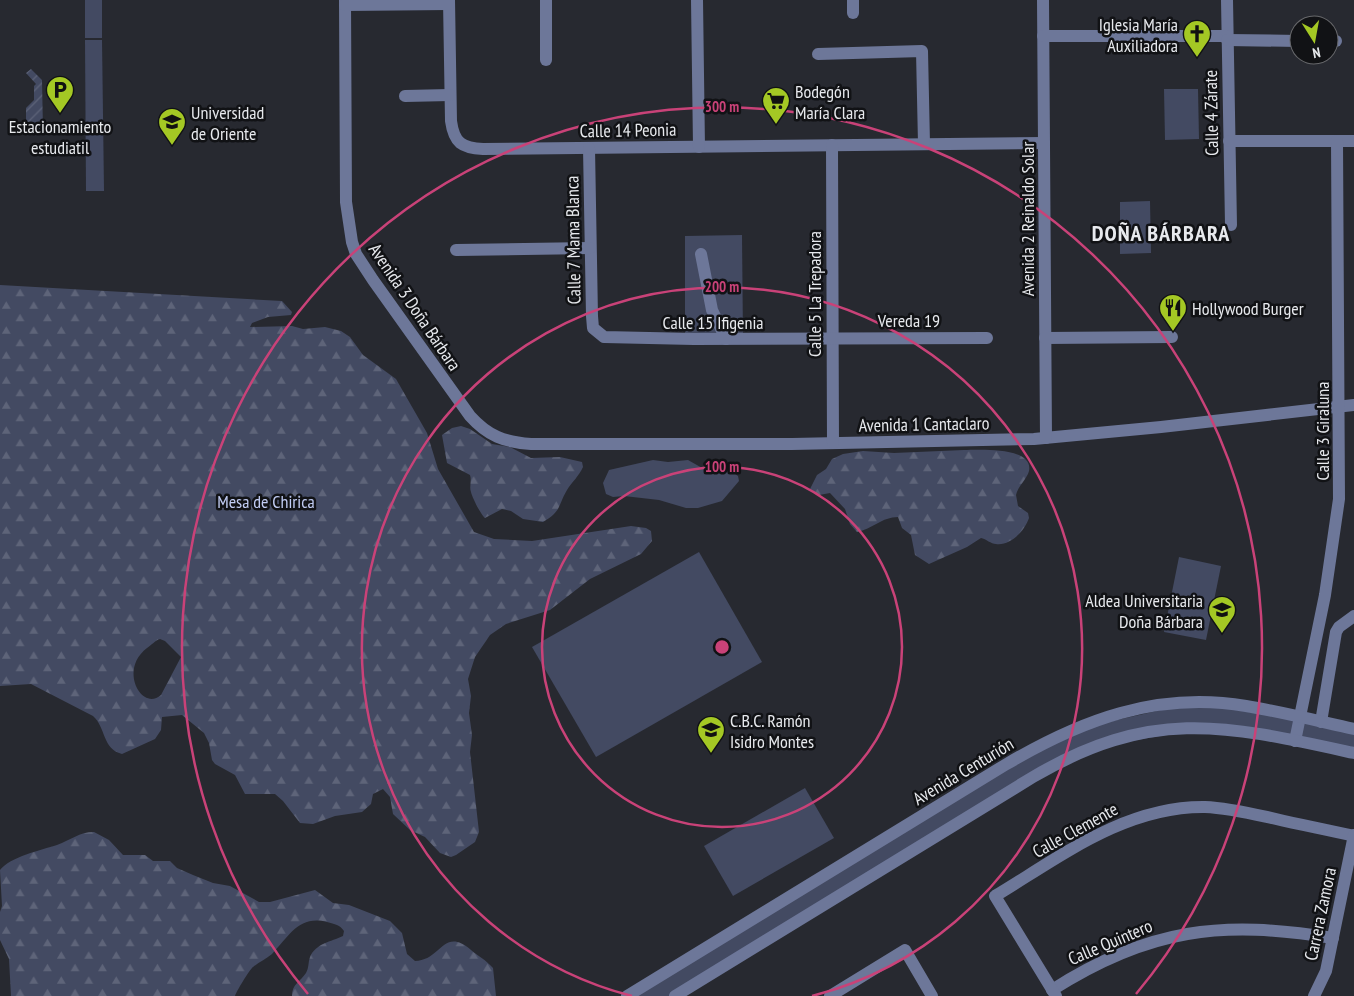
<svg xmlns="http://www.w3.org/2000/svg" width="1354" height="996" viewBox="0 0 1354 996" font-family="'PT Sans Narrow',sans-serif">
	<defs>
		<pattern id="forest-firs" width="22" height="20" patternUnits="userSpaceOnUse" patternTransform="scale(1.25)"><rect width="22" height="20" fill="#434a62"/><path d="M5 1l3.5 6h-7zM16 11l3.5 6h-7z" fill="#5e6479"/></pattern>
		<pattern id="garden-furrows" width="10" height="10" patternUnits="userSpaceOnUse" patternTransform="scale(1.25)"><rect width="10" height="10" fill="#434a62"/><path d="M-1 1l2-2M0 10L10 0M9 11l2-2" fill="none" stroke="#5e6479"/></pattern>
	</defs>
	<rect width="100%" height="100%" fill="#272930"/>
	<g fill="#434a62">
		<rect x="85" y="0" width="17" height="38"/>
		<path d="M85,40H102L104,191H86Z"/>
		<path d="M1164,89H1198L1199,139L1165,140Z"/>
		<path d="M1150,201L1151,253L1120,254V202Z"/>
		<path d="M742,235L743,339H685V236Z"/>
		<path d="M653,460L668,462L688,460L711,473L731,471L738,476L739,481L722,501L698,508H686L659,500L624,496L613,497L606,494L603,483L609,470Z"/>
		<path d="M699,552L762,662L596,757L532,647Z"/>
		<path d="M1179,557L1221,566L1206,640L1164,632Z"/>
		<path d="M1192,703L1354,729V753L1212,727L1085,749L675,996H627L1064,732Z"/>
		<path d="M805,788L834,838L733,896L704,846Z"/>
	</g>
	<g fill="url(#forest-firs)" fill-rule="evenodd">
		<path d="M0,285L282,301L292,312L291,315L268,317L252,323L250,327L292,326L303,329L325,327L341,331L350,337L363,355L396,379L427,433L438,469L474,532L494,539L532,541L631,526L646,528L651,531L652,541L641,554L590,579L550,610L506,624L490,635L475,657L468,679L471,696L469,713L472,735L470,752L479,832L475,842L456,855L451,857L440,853L425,837L410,830L393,814L390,797L383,789L373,794L371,804L362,812L335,816L313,824L300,823L283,801L275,794H245L235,775L215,764L212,760L209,743L204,733L182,715L162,717L161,730L155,739L122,754C102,749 106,727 93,716L31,684L0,686ZM160,639L165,641L181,657L161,695C142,712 118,670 147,648C152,645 154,641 160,639Z"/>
		<path d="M461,426L470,429L492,444L510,447L531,458L560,457L582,462L583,467C579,476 572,482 567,490C558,505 562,511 543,522L523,519L511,511L502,509L485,518C481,515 472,497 471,492C469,487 472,480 470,475L447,463L442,435L452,428Z"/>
		<path d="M964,450C978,450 1034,446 1029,471C1027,479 1018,486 1016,495L1018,506L1028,513L1029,518C1025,530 1011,546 996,544C991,544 986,539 981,538L967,547L929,564L915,555L911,535L902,528L898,517C882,517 872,529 857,532L850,524L845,509L830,493L819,495L810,489L817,475L826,469L832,459L843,454L863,451L894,453Z"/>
		<path d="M94,832L109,840L123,855H145L153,861H170L177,868L193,875L213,883L230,886L259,902H270L315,890L333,903L349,905L390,921L402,933L407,954L415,961C441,961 443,926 471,950C478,956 486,960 493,968L496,996H292C292,984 300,982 306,973C309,968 308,963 310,957C316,943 331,942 343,936L344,931C340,925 335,924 327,922C299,915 290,935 272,954C266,959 259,962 253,967C250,969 236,992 235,996H11L9,959L0,940V912L2,906L0,870C10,857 41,850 57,845C71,840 79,832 94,832Z"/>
	</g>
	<path fill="url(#garden-furrows)" d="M31,69L42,80L43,131H26V108L34,100V86L36,84L26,73Z"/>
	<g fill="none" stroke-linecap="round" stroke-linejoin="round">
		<g stroke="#6d7799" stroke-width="12">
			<path d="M345,0L346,202L352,242L356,254L373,280L470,416C488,436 504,442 531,444H792L1034,439L1161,427L1354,405"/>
			<path d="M449,0L451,121C454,143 462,148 483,149L1044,143"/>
			<path d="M546,0V60"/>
			<path d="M697,0L699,147"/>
			<path d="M853,0V13"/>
			<path d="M1043,0L1046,438"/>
			<path d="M1227,0L1231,225"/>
			<path d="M345,5L449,4"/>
			<path d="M1043,36H1227"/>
			<path d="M1227,40L1299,41"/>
			<path d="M1329,41H1336"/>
			<path d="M818,54L922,51L924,144"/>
			<path d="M405,96L450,95"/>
			<path d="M1229,141H1354"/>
			<path d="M832,145L833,443"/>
			<path d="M589,148L592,316L593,328L604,337L694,339L987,338"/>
			<path d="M456,250L590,248"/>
			<path d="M701,254L712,310L726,339"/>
			<path d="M1045,338L1172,337"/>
			<path d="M1321,722L1336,632L1339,627L1354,616"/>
			<path d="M1295,741L1325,595L1339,499L1337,141"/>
			<path d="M1052,990C1149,928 1222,920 1333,938"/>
			<path d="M627,996L1005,765C1081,720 1157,691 1246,706C1282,712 1318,721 1354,729"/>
			<path d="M675,996L1033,777C1153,707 1225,725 1354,753"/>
			<path d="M830,996L905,950L932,996"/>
			<path d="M1056,996L995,896C1060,857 1125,806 1205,807C1229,808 1253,814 1276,819C1302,825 1328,830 1354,836"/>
			<path d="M1314,996L1326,971L1354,835"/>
		</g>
	</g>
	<g fill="none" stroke="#c94278" stroke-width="2.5">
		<circle cx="722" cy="647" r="180"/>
		<path d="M632 996A360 360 0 1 1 812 996"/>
		<path d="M308 994A540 540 0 1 1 1136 994"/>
	</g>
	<defs>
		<symbol id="church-pin" viewBox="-11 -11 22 30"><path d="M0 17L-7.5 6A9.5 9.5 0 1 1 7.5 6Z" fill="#a4c824" stroke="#111215"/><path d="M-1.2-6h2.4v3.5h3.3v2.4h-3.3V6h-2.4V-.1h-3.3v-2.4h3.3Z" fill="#111"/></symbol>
		<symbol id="parking-pin" viewBox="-11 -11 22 30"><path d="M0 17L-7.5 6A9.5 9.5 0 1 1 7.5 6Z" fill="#a4c824" stroke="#111215"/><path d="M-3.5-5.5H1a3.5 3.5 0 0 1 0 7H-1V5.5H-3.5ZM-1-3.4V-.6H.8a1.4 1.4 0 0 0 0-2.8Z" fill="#111"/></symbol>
		<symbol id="supermarket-pin" viewBox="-11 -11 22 30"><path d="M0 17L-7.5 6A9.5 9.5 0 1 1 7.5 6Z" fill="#a4c824" stroke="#111215"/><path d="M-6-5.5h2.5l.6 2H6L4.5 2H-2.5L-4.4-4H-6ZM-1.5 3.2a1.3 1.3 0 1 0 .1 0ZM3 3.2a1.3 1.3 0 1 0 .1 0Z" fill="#111"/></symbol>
		<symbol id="university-pin" viewBox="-11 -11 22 30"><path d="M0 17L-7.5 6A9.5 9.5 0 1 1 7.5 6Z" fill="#a4c824" stroke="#111215"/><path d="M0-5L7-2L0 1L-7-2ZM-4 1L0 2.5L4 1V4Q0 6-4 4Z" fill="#111"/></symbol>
		<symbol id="restaurant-pin" viewBox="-11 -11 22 30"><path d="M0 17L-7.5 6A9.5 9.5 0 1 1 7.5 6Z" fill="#a4c824" stroke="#111215"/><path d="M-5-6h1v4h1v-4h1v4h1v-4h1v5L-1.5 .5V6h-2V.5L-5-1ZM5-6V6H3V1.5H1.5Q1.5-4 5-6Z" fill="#111"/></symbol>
		<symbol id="school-pin" viewBox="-11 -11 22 30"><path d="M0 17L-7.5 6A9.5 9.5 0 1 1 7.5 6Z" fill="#a4c824" stroke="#111215"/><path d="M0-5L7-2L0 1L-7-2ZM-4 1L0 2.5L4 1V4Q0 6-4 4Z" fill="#111"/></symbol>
	</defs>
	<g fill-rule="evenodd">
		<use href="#church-pin" x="1181" y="18" width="32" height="43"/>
		<use href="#parking-pin" x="44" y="74" width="32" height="43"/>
		<use href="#supermarket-pin" x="760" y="85" width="32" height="43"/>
		<use href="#university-pin" x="156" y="106" width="32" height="43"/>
		<use href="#restaurant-pin" x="1157" y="292" width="32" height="43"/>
		<use href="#university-pin" x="1206" y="594" width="32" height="43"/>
		<use href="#school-pin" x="695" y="714" width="32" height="43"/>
	</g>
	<g text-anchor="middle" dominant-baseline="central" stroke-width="5" stroke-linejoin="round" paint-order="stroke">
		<g font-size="18" fill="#e7e9ed" stroke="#111215" text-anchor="start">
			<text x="1178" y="24" text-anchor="end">Iglesia María<tspan x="1178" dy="21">Auxiliadora</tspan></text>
			<text x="795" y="91">Bodegón<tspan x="795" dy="21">María Clara</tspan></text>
			<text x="191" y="112">Universidad<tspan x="191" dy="21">de Oriente</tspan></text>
			<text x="60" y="126" text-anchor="middle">Estacionamiento<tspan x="60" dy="21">estudiatil</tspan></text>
			<text x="1192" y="308">Hollywood Burger</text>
			<text x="1203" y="600" text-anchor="end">Aldea Universitaria<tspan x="1203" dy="21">Doña Bárbara</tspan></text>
			<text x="730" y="720">C.B.C. Ramón<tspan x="730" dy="21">Isidro Montes</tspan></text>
		</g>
		<g font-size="18" fill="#e7e9ed" stroke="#111215">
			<text transform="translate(1211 113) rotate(-91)">Calle 4 Zárate</text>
			<text transform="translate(628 130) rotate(-1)">Calle 14 Peonia</text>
			<text transform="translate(1027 219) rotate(-90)">Avenida 2 Reinaldo Solar</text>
			<text transform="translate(573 240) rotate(-91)">Calle 7 Mama Blanca</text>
			<text transform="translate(814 294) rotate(-90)">Calle 5 La Trepadora</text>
			<text transform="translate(415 307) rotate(56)">Avenida 3 Doña Bárbara</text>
			<text x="909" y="320">Vereda 19</text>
			<text x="713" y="322">Calle 15 Ifigenia</text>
			<text transform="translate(924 424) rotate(-1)">Avenida 1 Cantaclaro</text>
			<text transform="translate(1322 431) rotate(-90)">Calle 3 Giraluna</text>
			<text transform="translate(963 771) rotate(-31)">Avenida Centurión</text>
			<text transform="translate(1075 830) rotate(-29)">Calle Clemente</text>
			<text transform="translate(1320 914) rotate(-78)">Carrera Zamora</text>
			<text transform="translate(1110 942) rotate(-23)">Calle Quintero</text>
		</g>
		<g font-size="18" fill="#c2cdf4" stroke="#111215">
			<text x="266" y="501">Mesa de Chirica</text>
		</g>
		<g font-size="22" font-weight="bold" letter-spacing="1" fill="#e7e9ed" stroke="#111215">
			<text x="1161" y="233">DOÑA BÁRBARA</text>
		</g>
	</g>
	<circle cx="722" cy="647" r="8" fill="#c94278" stroke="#111215" stroke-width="2.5"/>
	<g font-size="15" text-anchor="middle" font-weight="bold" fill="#c94278" stroke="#111215" stroke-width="5" stroke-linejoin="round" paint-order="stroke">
		<text x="722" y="112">300 m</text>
		<text x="722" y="292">200 m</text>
		<text x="722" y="472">100 m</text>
	</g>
	<g transform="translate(1314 40) rotate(169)"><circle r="24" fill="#111215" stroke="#67686b"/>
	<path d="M0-4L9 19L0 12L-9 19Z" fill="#a4c824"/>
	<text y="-8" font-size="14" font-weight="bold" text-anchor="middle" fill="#e7e9ed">N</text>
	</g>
</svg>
